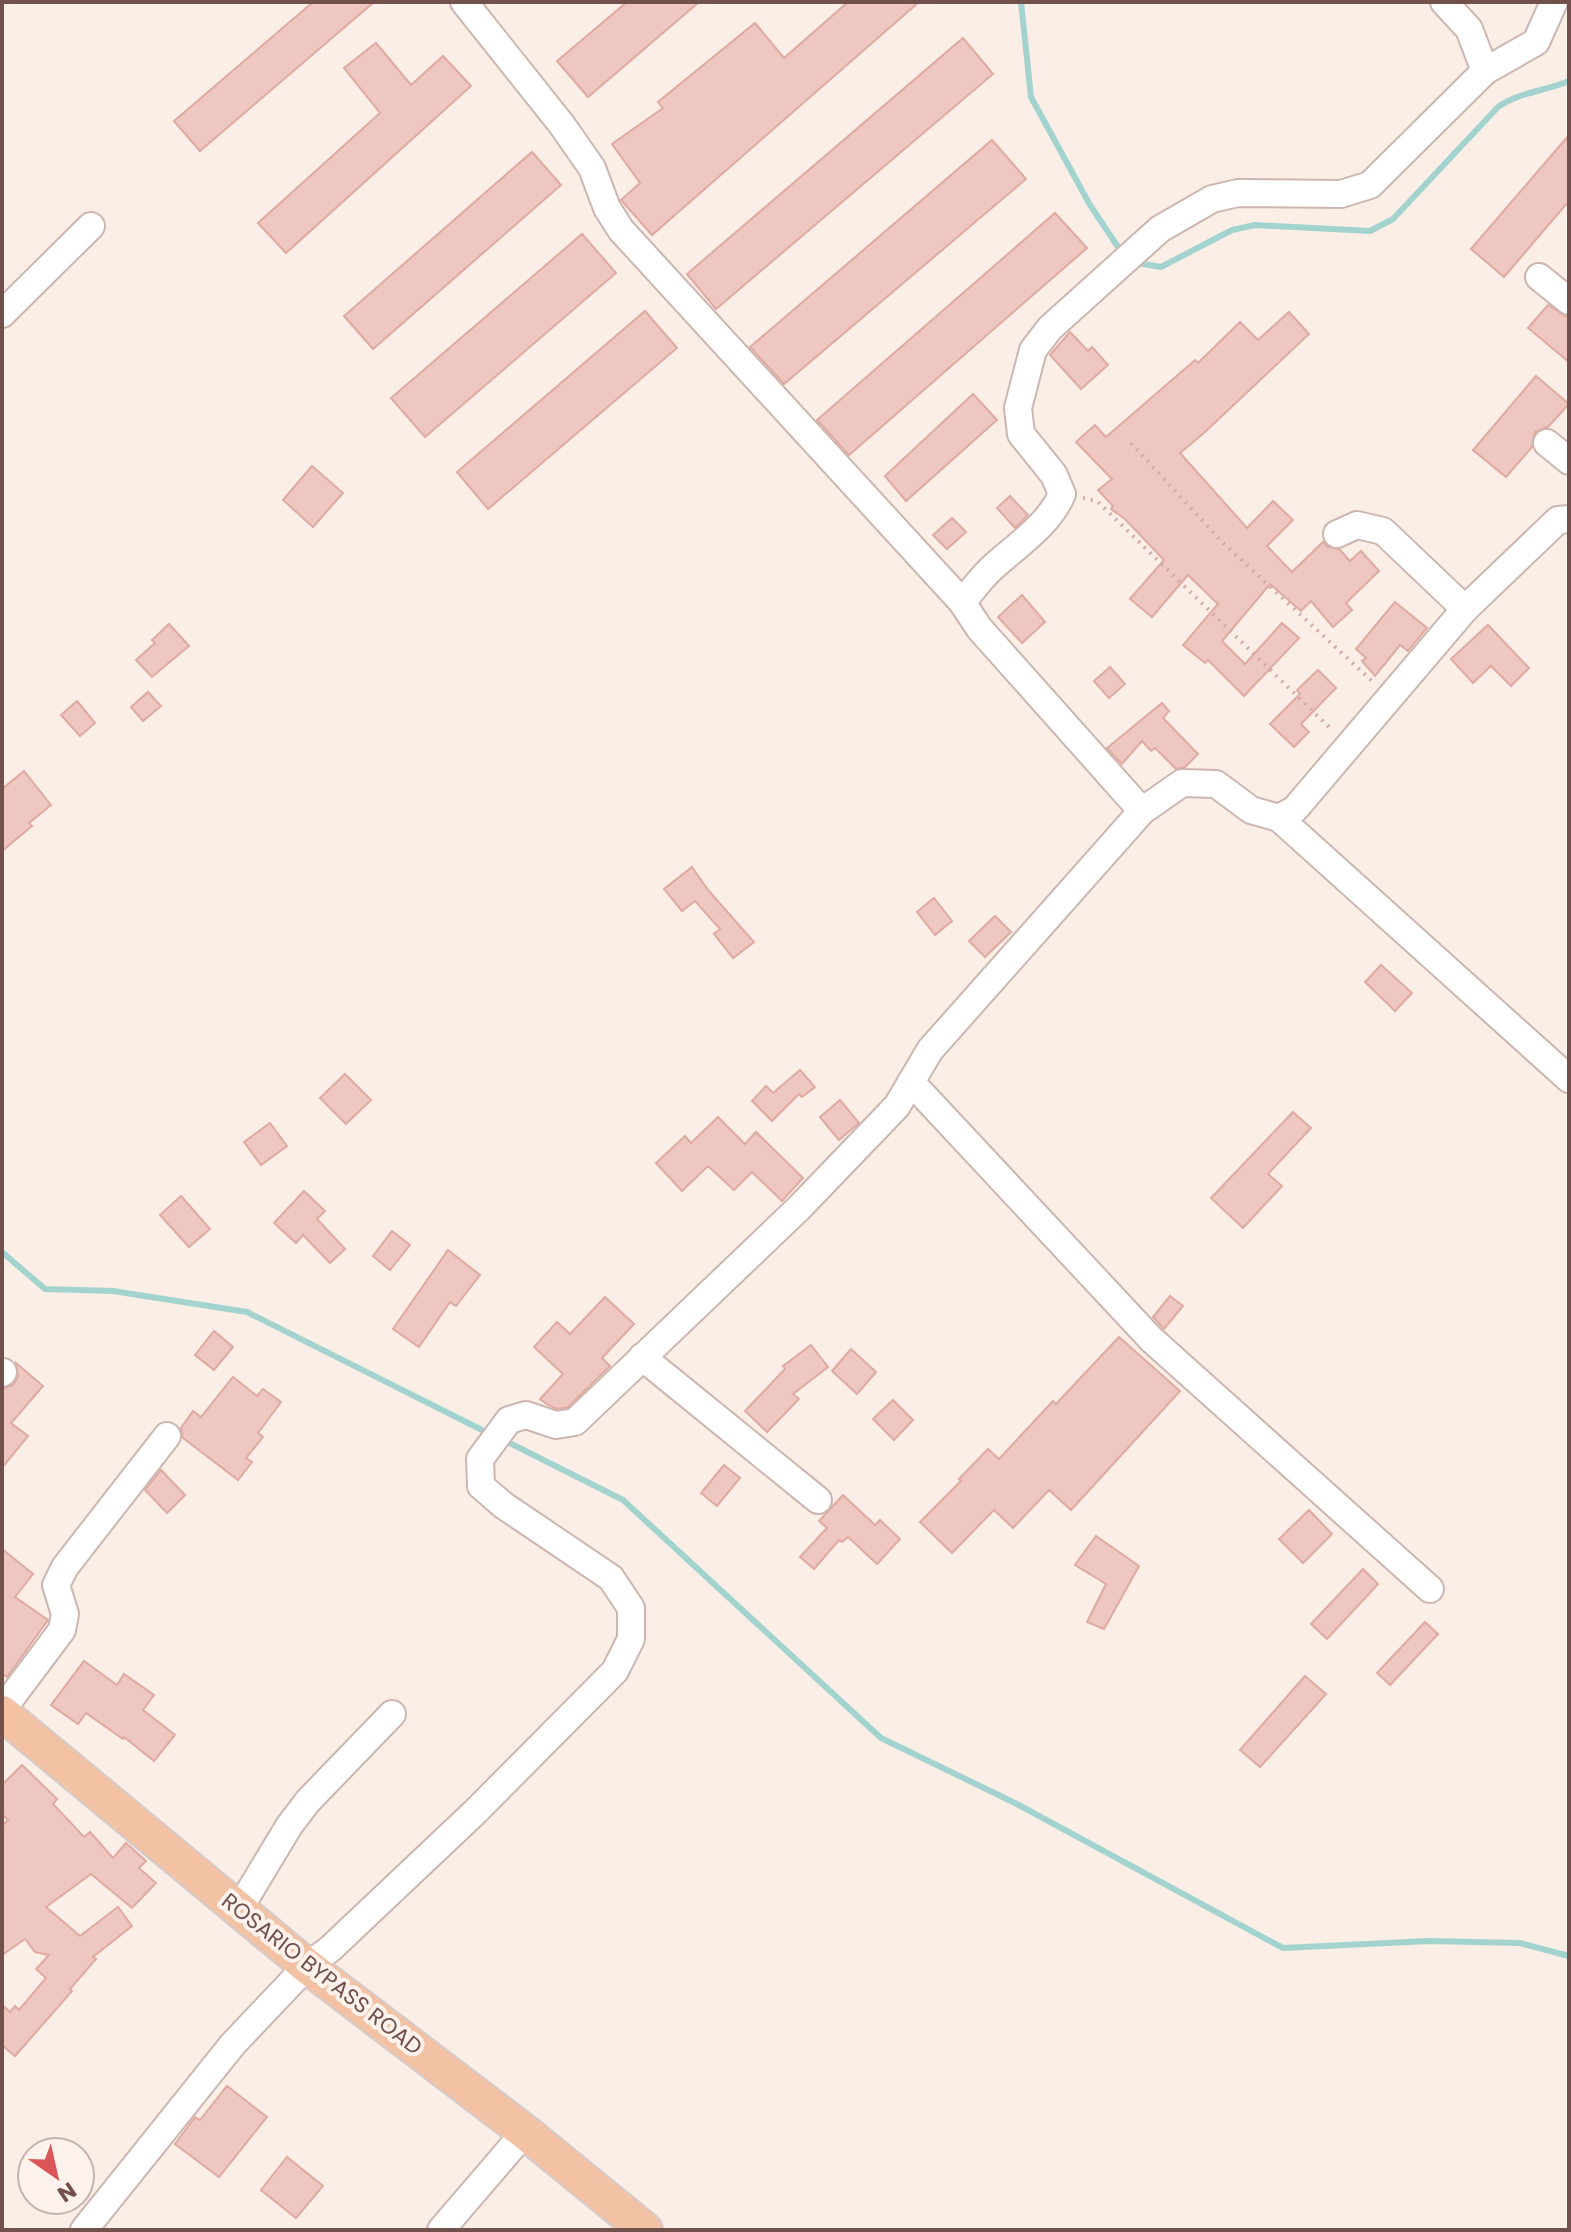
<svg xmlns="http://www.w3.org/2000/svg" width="1571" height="2232" viewBox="0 0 1571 2232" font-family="Poppins,sans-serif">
	<rect width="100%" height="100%" fill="#faeee6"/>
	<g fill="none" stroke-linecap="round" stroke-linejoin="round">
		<g stroke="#a3d3cf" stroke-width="6">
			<path d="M1021,2L1031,97L1090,205L1120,250"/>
			<path d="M1138,263L1161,267L1232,230L1255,225L1370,231L1393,219L1498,107C1519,92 1546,91 1569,81"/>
			<path d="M2,1252L45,1289L113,1291L247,1312L490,1434"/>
			<path d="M504,1440L623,1500L881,1738L1015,1803L1283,1948L1428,1941L1520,1943L1569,1956"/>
		</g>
	</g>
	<g fill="#edc7c0" stroke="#dfaaa2" stroke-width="2">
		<path d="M313,2H374L200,151L174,121Z"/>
		<path d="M627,2H699L588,97L557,61Z"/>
		<path d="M848,2H919L652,235L621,200L640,183L612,144L663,108L658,102L755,23L784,58Z"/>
		<path d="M963,38L993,74L716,309L687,274Z"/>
		<path d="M376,43L411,85L443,56L471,86L286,253L258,223L380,113L344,68Z"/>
		<path d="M1569,135V201L1504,277L1471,249Z"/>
		<path d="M992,140L1026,179L784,384L750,347Z"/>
		<path d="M532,152L561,185L373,349L344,316Z"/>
		<path d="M1055,213L1087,248L849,455L817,420Z"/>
		<path d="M582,234L616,273L425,437L391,398Z"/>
		<path d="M1548,305L1569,318V362L1528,328Z"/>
		<path d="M645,311L677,348L488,509L457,472Z"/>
		<path d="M1289,312L1309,334L1205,432L1180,453L1247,528L1273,501L1293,520L1267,546L1292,572L1323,542L1328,547L1339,549L1350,561L1361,551L1379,571L1346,603L1352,610L1333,627L1311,601L1301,611L1270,584L1222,641L1245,664L1282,623L1299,638L1244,696L1208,660L1205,663L1183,645L1218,604L1188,575L1152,617L1130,599L1164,560L1125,519L1111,509L1113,506L1098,490L1112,479L1076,442L1095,425L1106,437L1195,360L1198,363L1240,322L1258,340Z"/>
		<path d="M1070,332L1088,351L1092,347L1108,365L1081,389L1050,355Z"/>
		<path d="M1536,376L1569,404L1548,427L1535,432L1532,447L1506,477L1473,450Z"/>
		<path d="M973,394L997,420L906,501L885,476Z"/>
		<path d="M312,466L343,493L313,527L283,500Z"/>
		<path d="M1010,496L1028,515L1015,528L997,508Z"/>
		<path d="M952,518L966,532L947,549L933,535Z"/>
		<path d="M1022,595L1045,622L1022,643L998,617Z"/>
		<path d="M1395,602L1427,628L1408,651L1400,645L1375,676L1362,661L1366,658L1356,649Z"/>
		<path d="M169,624L189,646L152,677L136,660L155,643L152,640Z"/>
		<path d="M1488,625L1529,668L1511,686L1491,666L1473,683L1451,659Z"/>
		<path d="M1110,667L1125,684L1109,698L1094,681Z"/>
		<path d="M1318,670L1336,688L1301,724L1309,732L1294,747L1270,724L1300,694L1297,690Z"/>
		<path d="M148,692L161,706L143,721L131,707Z"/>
		<path d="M77,701L95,723L80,736L61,715Z"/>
		<path d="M1162,703L1169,711L1163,718L1198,754L1185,767L1176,769L1155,748L1151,751L1142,741L1122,764L1107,748Z"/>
		<path d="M24,771L51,805L29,823L32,826L2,851V789Z"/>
		<path d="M692,867L708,890L754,942L733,958L714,934L720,929L695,901L682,911L664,889Z"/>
		<path d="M934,898L952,921L935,935L917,912Z"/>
		<path d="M995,916L1011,932L985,957L969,941Z"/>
		<path d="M1381,965L1412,993L1395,1011L1365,982Z"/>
		<path d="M800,1070L815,1087L802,1097L799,1094L772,1121L752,1101L766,1086L773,1093Z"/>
		<path d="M345,1074L371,1100L346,1124L320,1098Z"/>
		<path d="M840,1100L859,1123L839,1140L820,1117Z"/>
		<path d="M1293,1112L1311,1128L1268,1174L1282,1186L1243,1228L1211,1198Z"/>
		<path d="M718,1117L745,1144L756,1132L803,1178L782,1201L752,1172L734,1190L708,1166L682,1191L656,1163L685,1136L691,1143Z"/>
		<path d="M270,1123L287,1146L261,1165L244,1142Z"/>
		<path d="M304,1191L325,1211L317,1219L345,1249L330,1263L303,1235L296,1243L274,1223Z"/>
		<path d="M181,1196L210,1229L189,1247L160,1215Z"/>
		<path d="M392,1231L410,1245L390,1270L373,1256Z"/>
		<path d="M448,1250L480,1275L456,1306L450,1302L419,1347L393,1329Z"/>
		<path d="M1170,1296L1183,1306L1164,1329L1153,1317Z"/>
		<path d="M605,1297L634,1324L602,1358L610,1366L568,1407L557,1409L548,1405L540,1399L563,1374L534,1347L557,1322L570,1334Z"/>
		<path d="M214,1331L233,1347L214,1370L195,1355Z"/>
		<path d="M1119,1337L1180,1391L1071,1510L1049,1490L1013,1528L994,1510L952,1553L920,1522L961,1481L959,1479L988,1449L999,1459L1053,1401L1056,1404Z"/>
		<path d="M811,1345L828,1367L793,1394L799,1399L767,1432L745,1411L785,1369L783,1366Z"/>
		<path d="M851,1349L876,1372L857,1394L832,1371Z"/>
		<path d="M16,1363L43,1386L11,1423L28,1436L2,1468V1389L13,1385L18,1377Z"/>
		<path d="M233,1377L257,1396L263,1389L281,1402L258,1433L263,1437L246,1458L252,1462L238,1480L183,1438L181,1428L193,1411L201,1417Z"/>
		<path d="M893,1400L913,1420L894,1440L873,1419Z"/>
		<path d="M724,1465L740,1478L717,1506L701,1493Z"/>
		<path d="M161,1470L185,1495L167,1513L145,1490Z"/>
		<path d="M843,1495L875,1525L880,1520L900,1539L877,1564L848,1537L842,1542L839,1540L814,1569L800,1557L827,1528L819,1521Z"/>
		<path d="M1309,1510L1332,1534L1303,1563L1279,1539Z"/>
		<path d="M1096,1536L1139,1566L1104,1629L1087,1622L1106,1584L1075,1565Z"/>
		<path d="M2,1549L33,1574L15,1597L48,1620L7,1677L2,1673Z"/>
		<path d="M1363,1569L1378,1584L1327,1639L1311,1624Z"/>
		<path d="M1425,1622L1438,1634L1390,1685L1377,1673Z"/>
		<path d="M84,1661L117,1685L124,1674L154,1695L143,1710L175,1735L154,1761L124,1737L123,1739L86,1713L78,1724L51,1705Z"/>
		<path d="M1305,1676L1326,1694L1260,1767L1240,1750Z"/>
		<path d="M22,1765L57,1799L53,1804L84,1837L90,1832L113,1858L126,1843L146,1861L139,1868L156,1883L132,1908L91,1874L46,1907L80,1936L118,1907L132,1926L93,1957L96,1959L70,1989L72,1991L15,2056L2,2045V2005L10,2012L15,2006L19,2010L46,1978L36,1969L49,1955L35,1952L25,1939L2,1955V1826L8,1820L2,1814V1785Z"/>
		<path d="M227,2086L267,2117L219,2177L175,2144L195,2117L200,2120Z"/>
		<path d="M287,2157L323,2186L296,2218L261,2190Z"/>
	</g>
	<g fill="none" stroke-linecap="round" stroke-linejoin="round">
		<defs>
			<g id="minor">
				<path d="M464,2L562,125L592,168L607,208L621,230L962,602"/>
				<path d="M1444,2L1469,29L1485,71"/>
				<path d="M1539,277L1569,301"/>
				<path d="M2,314L91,226"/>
				<path d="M1547,443L1569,461"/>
				<path d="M1337,534L1357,525L1383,531L1465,609"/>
				<path d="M1142,811L979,628L962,602C972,591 981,578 992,568C1016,546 1049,525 1062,494L1054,475L1021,434L1018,408L1033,350L1050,328L1160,229L1212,199L1238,193L1341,194L1370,185L1485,71L1536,42L1554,2"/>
				<path d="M1279,818L1569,1079"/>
				<path d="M911,1082L1151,1339L1430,1589"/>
				<path d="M642,1357L818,1500"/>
				<path d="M2,1373L3,1372"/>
				<path d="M2,1710L62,1630L65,1614L56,1585L65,1567L167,1436"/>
				<path d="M239,1909L289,1826L308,1801L392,1714"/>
				<path d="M84,2230L233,2044L307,1966L330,1949L475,1812L615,1671L631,1639V1608L611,1578L503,1505L481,1486L480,1459L509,1420L526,1415L556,1425L575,1422L799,1208L897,1106L930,1050L1142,811L1182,783L1216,784L1251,810L1279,818L1295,809L1465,609L1558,520L1569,519"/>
				<path d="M441,2230L525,2132"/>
			</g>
			<path id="major" d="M2,1713L307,1966L525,2132L645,2230"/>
		</defs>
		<use href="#minor" stroke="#cdb6b0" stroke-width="30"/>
		<use href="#major" stroke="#d5cbca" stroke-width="38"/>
		<g stroke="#d2aaa3" stroke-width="4" stroke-dasharray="2 6" stroke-linecap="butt">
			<path d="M1131,443L1220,540L1373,682"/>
			<path d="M1083,498L1097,501L1332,730"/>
		</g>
		<use href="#minor" stroke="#fff" stroke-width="26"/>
		<use href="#major" stroke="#f3c2a4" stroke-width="34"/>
	</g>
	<g text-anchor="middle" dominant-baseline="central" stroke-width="8" stroke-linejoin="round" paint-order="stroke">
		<g font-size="22" fill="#72514d" stroke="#fdf2ec">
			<text transform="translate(322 1974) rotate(38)">ROSARIO BYPASS ROAD</text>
		</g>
	</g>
	<rect width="1571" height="2232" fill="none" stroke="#72514d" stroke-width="8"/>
	<g transform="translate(56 2176) rotate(146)"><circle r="38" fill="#fdf2ec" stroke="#c5b2ac" stroke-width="2"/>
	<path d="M0-6L14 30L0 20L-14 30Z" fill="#da5659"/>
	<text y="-12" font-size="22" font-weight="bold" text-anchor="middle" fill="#72514d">N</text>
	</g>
</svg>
